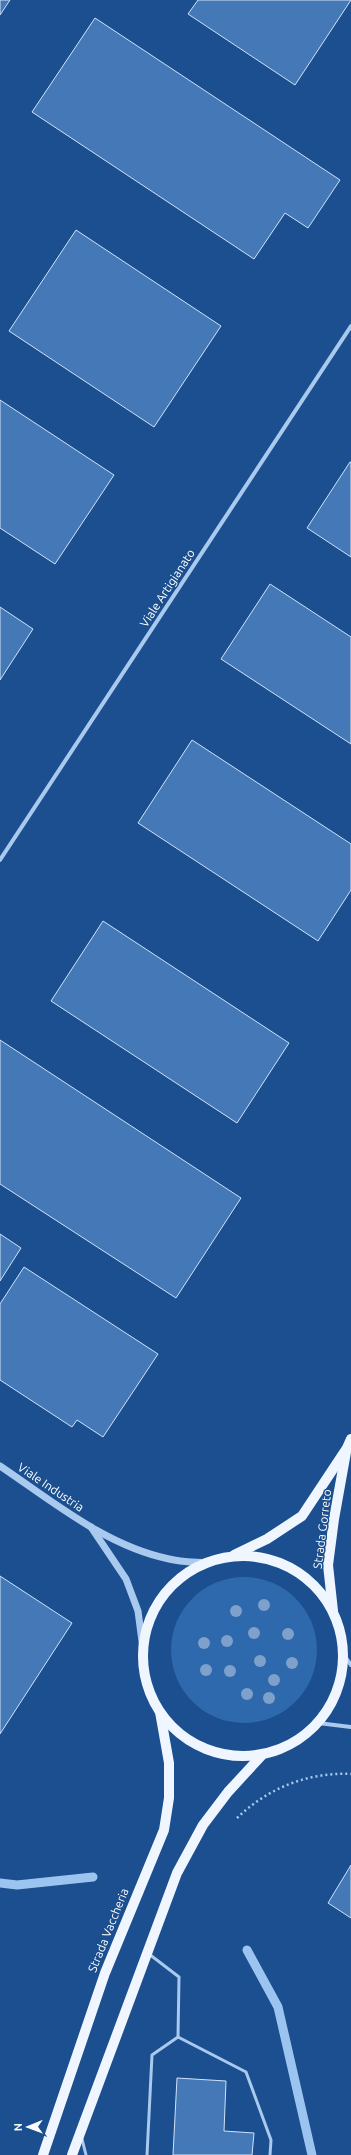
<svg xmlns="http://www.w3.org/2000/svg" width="351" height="2155" viewBox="0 0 351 2155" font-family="Ubuntu,sans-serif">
	<rect width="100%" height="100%" fill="#1b4f8f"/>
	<circle fill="#2e69ad" cx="244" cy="1650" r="73"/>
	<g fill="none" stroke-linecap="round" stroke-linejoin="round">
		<g stroke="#9cc4f0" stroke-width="9">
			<path d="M0,1883L17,1885L93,1877"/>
			<path d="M247,1950L278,2007L312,2155"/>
		</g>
	</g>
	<g fill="#4478b7" stroke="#cfe3fa">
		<path d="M0,0H10L0,15Z"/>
		<path d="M198,0H351L295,85L188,14Z"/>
		<path d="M95,18L340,180L308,228L285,213L254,259L32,112Z"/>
		<path d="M76,230L221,326L154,427L9,331Z"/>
		<path d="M0,400L114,475L55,564L0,528Z"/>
		<path d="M350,462H351V557L307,528Z"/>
		<path d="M270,584L351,637V744L221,659Z"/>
		<path d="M0,607L33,629L0,680Z"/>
		<path d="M192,740L351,844V890L318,941L138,823Z"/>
		<path d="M103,921L289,1043L237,1123L51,1001Z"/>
		<path d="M0,1040L241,1198L176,1298L0,1184Z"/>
		<path d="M0,1234L21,1248L0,1281Z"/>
		<path d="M24,1267L158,1354L103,1437L77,1420L72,1427L0,1380V1304Z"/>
		<path d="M0,1576L72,1623L0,1734Z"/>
		<path d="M351,1865V1918L328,1903Z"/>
		<path d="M177,2078L226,2081L224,2131L254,2133L252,2155H173Z"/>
	</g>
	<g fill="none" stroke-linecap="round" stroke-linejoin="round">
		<path stroke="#a9c9ee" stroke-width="2.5" stroke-dasharray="2 3" stroke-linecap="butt" d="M237,1818C268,1788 308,1772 351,1774"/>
		<g stroke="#a9c9ee" stroke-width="3">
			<path d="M149,1954L179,1977L178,2037L246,2072L271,2140L270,2155"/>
			<path d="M82,2139L86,2155"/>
			<path d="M147,2155L152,2055L178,2037"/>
		</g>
		<g stroke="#a9c9ee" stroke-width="4">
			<path d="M0,860L351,326"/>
			<path d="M343,1654L351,1665"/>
			<path d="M318,1723L351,1727"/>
		</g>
		<g stroke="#a9c9ee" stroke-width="7">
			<path d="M0,1466C52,1501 106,1546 169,1559C181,1562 194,1562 206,1563"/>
			<path d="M91,1527L126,1579L138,1611L143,1649"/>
		</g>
		<g stroke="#f0f6ff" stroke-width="10">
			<path d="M234,1555L267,1539L302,1516L347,1448L351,1439"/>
			<circle cx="243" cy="1656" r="100"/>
			<path d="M333,1611L328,1565L334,1519L346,1452"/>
			<path d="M43,2155L105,1973L164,1830L169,1798V1763L160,1712"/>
			<path d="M72,2155L177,1873L203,1825L228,1792L262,1755"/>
		</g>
	</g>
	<g fill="#7ea0ca">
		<circle cx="264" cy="1605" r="6"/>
		<circle cx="236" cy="1611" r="6"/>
		<circle cx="254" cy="1633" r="6"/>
		<circle cx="288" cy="1634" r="6"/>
		<circle cx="227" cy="1641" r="6"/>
		<circle cx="204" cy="1643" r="6"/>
		<circle cx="260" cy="1661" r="6"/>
		<circle cx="292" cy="1663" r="6"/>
		<circle cx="206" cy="1670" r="6"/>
		<circle cx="230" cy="1671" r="6"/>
		<circle cx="274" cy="1680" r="6"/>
		<circle cx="247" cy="1694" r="6"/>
		<circle cx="269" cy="1698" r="6"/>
	</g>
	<g text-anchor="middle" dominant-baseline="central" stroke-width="3" stroke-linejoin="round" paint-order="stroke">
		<g font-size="12" fill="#fff" stroke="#1b4f8f">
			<text transform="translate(167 588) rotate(-57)">Viale Artigianato</text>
			<text transform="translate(51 1487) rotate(34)">Viale Industria</text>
			<text transform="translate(322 1529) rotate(-83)">Strada Gorreto</text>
			<text transform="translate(108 1930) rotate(-68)">Strada Vaccheria</text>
		</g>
	</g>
	<g transform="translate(28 2127) rotate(269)" stroke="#1b4f8f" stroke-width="3" paint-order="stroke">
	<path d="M0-3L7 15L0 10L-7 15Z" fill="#ffffff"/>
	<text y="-6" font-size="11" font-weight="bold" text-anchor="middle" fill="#ffffff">N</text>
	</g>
</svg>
